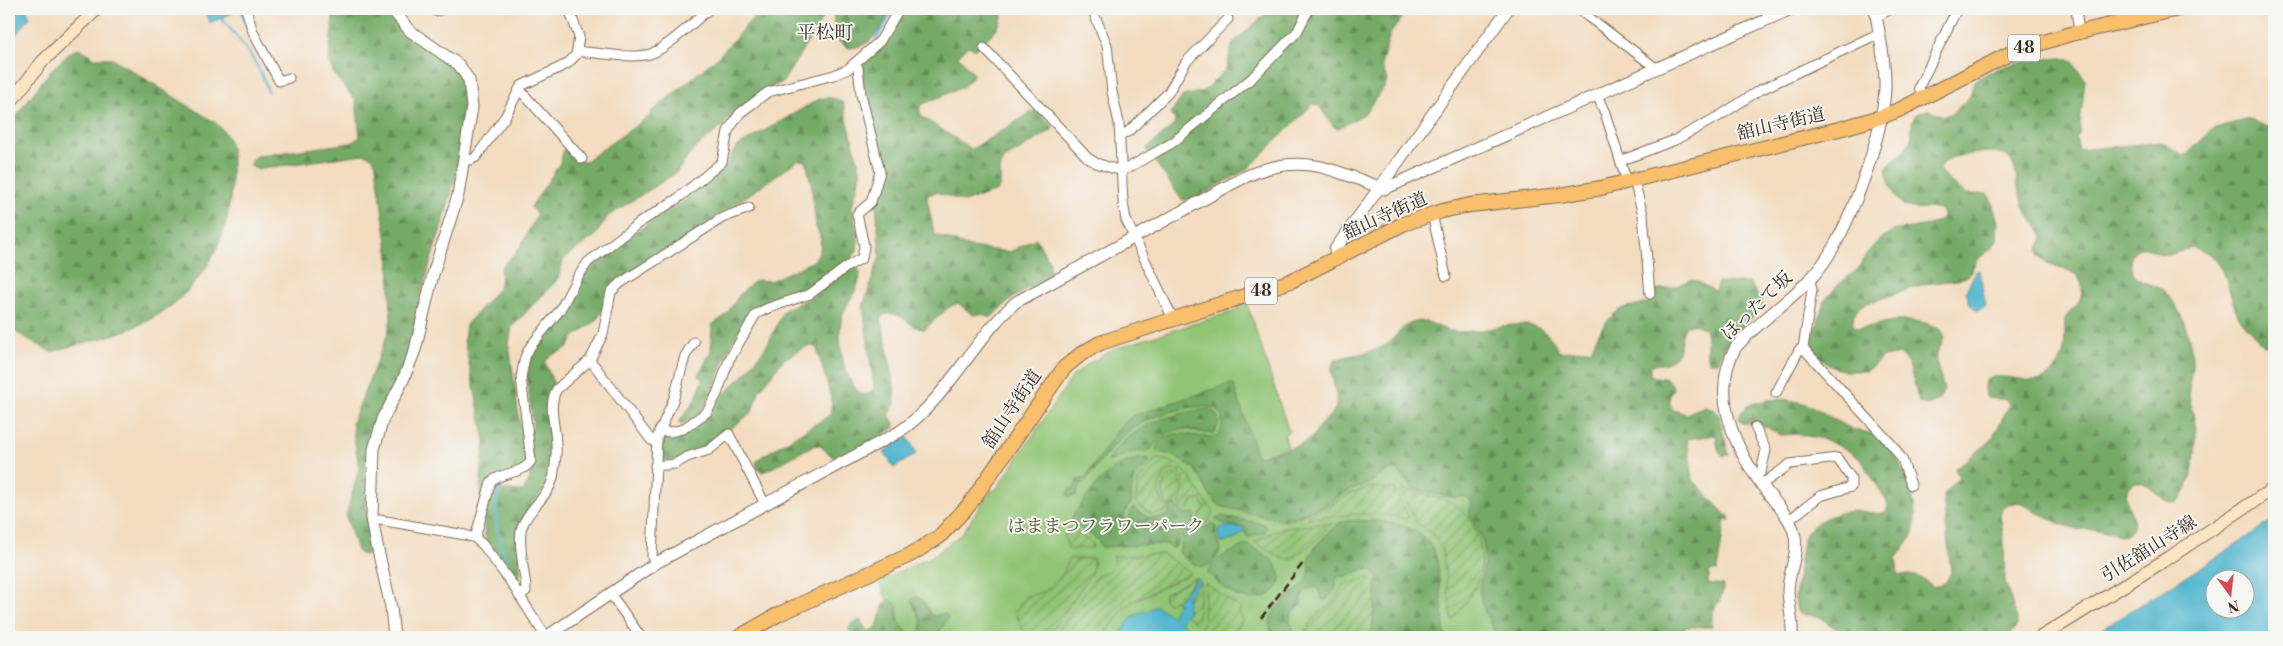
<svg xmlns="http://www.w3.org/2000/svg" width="2283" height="646" viewBox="0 0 2283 646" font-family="'Libre Bodoni','Noto Serif JP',serif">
	<defs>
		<pattern id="forest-firs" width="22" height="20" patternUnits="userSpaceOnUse" patternTransform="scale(1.25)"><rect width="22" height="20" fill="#74aa66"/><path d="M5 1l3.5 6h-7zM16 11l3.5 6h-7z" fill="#608b53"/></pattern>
		<pattern id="garden-furrows" width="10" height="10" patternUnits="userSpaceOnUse" patternTransform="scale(1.25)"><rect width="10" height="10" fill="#91c475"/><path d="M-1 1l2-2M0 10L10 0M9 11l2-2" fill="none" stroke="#789f5f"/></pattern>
	</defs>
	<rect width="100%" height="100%" fill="#f6f6f2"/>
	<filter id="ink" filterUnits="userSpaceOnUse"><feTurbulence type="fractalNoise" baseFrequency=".02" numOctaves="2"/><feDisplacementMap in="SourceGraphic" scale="10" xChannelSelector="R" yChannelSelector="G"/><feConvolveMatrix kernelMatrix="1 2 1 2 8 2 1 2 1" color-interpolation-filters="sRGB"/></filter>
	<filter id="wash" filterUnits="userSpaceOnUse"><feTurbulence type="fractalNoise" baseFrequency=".0096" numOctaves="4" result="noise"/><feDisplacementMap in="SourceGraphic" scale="20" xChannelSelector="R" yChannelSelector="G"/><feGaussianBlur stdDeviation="1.12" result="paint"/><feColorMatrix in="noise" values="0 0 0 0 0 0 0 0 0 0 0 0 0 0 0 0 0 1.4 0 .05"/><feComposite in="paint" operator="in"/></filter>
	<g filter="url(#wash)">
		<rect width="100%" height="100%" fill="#f3dcbf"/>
		<path fill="#91c475" stroke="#66774a" d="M1247,303L1289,432L1284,434L1288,447L1257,457L1291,520L1323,506L1351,489L1370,483L1386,471L1394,470L1401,473L1410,487L1414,489L1468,497L1472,503L1470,514C1481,530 1488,549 1484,570C1483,576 1480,583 1480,589C1481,606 1490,622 1497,637H937L946,614L932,616L925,605L912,601L921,621L922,629L919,633L908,634L899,622L897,607L891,600L888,601L878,581L933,556L946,546L961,534L992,490L995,491L1073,376L1088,364L1114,349L1237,310L1238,306Z"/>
		<g fill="url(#forest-firs)" stroke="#586a42" fill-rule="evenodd">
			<path d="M337,9H378L385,11L456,70C485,109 440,227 428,271C419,300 416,331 406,359C396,386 377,410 370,438C362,473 365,513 371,548L370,553C364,556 361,555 357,551L346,516L359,468L352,423L387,336L391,319L389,257L376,165C374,158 371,155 363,154L259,169L253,168L250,164L252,159L257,156L351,143L360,137L356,101L335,76L329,60L333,16Z"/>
			<path d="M765,9H828L783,82L761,92L738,110L723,126L694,149L676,173L608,216L595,236L564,258L558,279L512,327L509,344L520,426L526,432L532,429L533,425L527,378L530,359L540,342L565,313L586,273L598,261L635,232L680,204L722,171C729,163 731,153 738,146L819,99C829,97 834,97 843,103L860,169V178L852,206L858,240L857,251C846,266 823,285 806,291C788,298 763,300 750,316C740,327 731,344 725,359C712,388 713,411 680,425L679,422L696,398L703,379L698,376L711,351L712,325L726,315L740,294L756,280L770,281L814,261L820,250L821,238L816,227L811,183L806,161L798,160L673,248L617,282L597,320L574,337L568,348L550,356L545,362L554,385L553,445L550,481L524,517L520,575L517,578L513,577L486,542L485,536L480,486L485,440L464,340L466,325L496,291L500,285L501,267L519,249L537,215L531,207L559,165L564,150L568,149L582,162L587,160L651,115L650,113L719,56L753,18ZM528,471L530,473V480L523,491L504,490L499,487L498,481Z"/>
			<path d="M834,9H892C880,28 873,48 848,48L834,38L833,30Z"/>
			<path d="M903,9H1003C1003,28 989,36 976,49L968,46L958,56L973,73L972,78L963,87L923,104L919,108L922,117L972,149L1035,110L1052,125V130L1003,160C997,170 1004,181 997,191L964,202L936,192L928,195L927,199L934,232L936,235L970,247L1010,252L1036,238L1050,263L1049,275L1013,298L990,318L982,314L973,315L958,303L949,307L925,329C907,329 903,307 881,316L894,385L895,403L889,415L895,425L894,428L843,457H833L819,445L812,446L768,470L762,472L757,468L756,462L761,457L830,415L832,402L818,352L816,347L811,346L805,347L784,359L759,391L752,412L709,446L676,460L663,461L660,456L662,437L684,432L710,414L722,396L747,372L769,342L784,310L812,297L855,266L860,271C861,290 846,301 842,317C836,337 843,386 864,395L870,393L874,388L863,306L880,256L876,201L884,172L865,94L862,68L865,60Z"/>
			<path d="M1271,9H1401L1402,18L1390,34L1382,61V66L1387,80L1385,86L1364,114L1339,128L1334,127L1319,106L1313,104L1248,169L1194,199L1182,200L1146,149L1174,125L1175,120L1171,113L1183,96L1204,91L1226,69L1233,43Z"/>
			<path d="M80,48L94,58H110L115,60L216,123C236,141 232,158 231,183C231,239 200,293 149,320C120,336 84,342 51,352L9,328V125L51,70L71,52Z"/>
			<path d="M2064,58L2073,62L2085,80L2079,134L2076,138L2079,150L2162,142L2182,155H2186L2214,128L2250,119L2274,130V347C2264,348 2262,345 2256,337C2250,330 2244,326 2239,317C2227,295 2228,256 2198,249C2186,246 2177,255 2165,255C2156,255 2150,246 2141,248C2127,251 2128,270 2137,278C2145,285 2158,284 2166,293C2175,302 2181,315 2185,326C2190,338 2193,354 2192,367C2192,374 2189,382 2189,390C2189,404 2196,419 2196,434C2197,449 2192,481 2184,494C2166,523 2145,462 2128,489C2119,504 2147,523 2125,536L2093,529H2077L2058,523L2019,502L2008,504L2002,509L2000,515L2004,540L2005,582L2017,618V626L2007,637H1860L1835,628L1821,618L1803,614L1797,611L1795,599L1803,539C1811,521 1836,512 1854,511C1865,510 1876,516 1886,512L1888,507L1887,501L1861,460L1846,449L1823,439L1797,434L1780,435L1765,426L1742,423L1739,418C1742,408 1748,405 1758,402C1777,397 1799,399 1817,409C1828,415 1838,423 1850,428C1860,433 1874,431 1882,438C1901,458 1922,506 1913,533C1909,543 1903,550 1896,558L1898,575C1914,574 1922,576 1933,587L1945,583L1951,573L1943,495L1959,477L1955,469L1992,440L2009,406L2007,400L1987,398C1971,364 2021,381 2034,381C2041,381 2049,376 2054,371C2068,356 2064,337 2065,319C2069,310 2079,307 2081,297C2092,254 2019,278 2043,238C2039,224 2028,218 2023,205C2010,166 2024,144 1966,155C1955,156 1944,158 1940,169L1947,179L1966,194H1987L1991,199L1998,222L1997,240L1993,247L1978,259L1968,276L1958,280L1924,284L1865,304C1857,309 1852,315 1853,325L1857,328C1870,328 1882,322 1895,321C1910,320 1938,321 1945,336L1936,355V360L1944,390L1939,400L1927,405L1919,403L1909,364L1900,354L1883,357L1867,371H1845L1832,367L1821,358L1813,350L1810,341L1811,335L1817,325L1824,301L1841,282L1858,269L1866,254L1879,240L1892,231L1929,225L1942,219L1943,214L1940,209C1929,207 1918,210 1908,207C1895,204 1888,180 1886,168C1893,158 1906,152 1910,141C1915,131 1908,125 1916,114L1928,110L1943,116L1953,113L1970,96L1974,81C2001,63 2033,59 2064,58Z"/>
			<path d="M1690,280L1696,281L1715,291L1718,282L1750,283L1762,302V307L1729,342L1717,362H1709C1703,351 1711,341 1704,328C1696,324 1692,323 1684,328C1679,341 1682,357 1666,363C1660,365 1655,363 1650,366V375C1660,380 1669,374 1673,388C1669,398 1667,400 1673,410L1686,414L1705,406L1715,409L1719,416L1729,455L1723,456L1718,449L1716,435L1687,439L1693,480L1727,516L1729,515L1730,520H1725L1717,571L1710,570L1708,583L1723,585C1724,600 1715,603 1712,615C1712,619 1712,623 1712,627H1685L1684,637H1497C1491,623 1478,602 1480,586C1482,573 1486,564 1485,551C1483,536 1476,527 1470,515C1468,510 1473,506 1471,500L1463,496L1455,498L1414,489L1410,487L1401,473L1394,470L1386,471L1370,483L1351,489L1323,506L1285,521L1220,506L1211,497L1195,469L1175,456L1158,451L1156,448C1169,420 1201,444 1218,435C1222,430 1223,424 1222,417C1218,393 1153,416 1139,424C1114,438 1098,468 1079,488L1076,495L1069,497L1067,495L1069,490L1075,487L1077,480L1085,478L1121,426L1132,416L1233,383L1257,457C1271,453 1302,447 1311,438C1315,434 1317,429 1320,425C1334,410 1339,413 1335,389C1333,378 1328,371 1335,360C1351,354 1371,354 1386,345C1396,339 1399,326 1415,322C1428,318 1439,329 1451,331C1490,337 1538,302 1559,352L1592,349C1595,336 1611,312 1624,308C1632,305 1640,305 1648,303L1654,290L1674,287Z"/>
			<path d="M1207,409C1219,411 1221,423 1215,432C1208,435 1202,432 1195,431C1172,425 1162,434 1150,450L1133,452L1107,462C1128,426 1168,415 1207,409Z"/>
			<path d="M1146,458L1149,459V463C1140,472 1132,478 1131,492C1131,495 1132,501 1131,504C1130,506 1127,507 1126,510C1119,529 1140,525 1149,524C1155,523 1174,529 1178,534V543L1173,549L1166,544L1102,547L1097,539L1073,523L1072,517C1091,492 1110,459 1146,458Z"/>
			<path d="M1173,504L1185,514L1195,513V520L1199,527H1206L1212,523L1216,527V536L1221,549C1210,575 1196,568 1179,553L1183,540L1178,528L1150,520L1136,523L1130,517V512L1133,507C1144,517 1155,522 1169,514V507Z"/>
			<path d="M1220,516L1259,523L1265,525L1266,529L1264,532L1248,538L1246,536L1245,527L1228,525L1216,520L1215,518Z"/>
			<path d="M1344,521C1378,519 1426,520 1437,560L1445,637H1371L1378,579L1374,571C1364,567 1360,571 1351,575C1346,577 1341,575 1336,578V588L1326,600H1322L1317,587L1306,589L1303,592L1301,605L1290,615V622L1295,634L1291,637H1273C1259,609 1297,597 1307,579C1311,572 1308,563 1310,556C1313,547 1336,523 1344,521Z"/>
			<path d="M1245,545C1252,545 1256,550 1262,553C1296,572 1278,605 1243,598C1233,596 1216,582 1208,574C1210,559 1233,551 1245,545Z"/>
			<path d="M917,597L922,600L931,616L946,614L948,617L937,637H853L849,629L851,624L860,620L868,632L873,631L877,626L884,604L891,600C900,605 896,611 898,619C900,625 904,629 908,634L919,633L922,629L921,620L912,601L913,598Z"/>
		</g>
		<g fill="url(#garden-furrows)" stroke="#66774a">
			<path d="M1156,459C1189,459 1195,492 1214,512L1209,521L1203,524L1199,522V517L1205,508L1201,500H1193L1187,510L1181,507C1177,498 1188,490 1181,473L1175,469C1169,470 1166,473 1163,478C1152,495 1165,498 1166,512L1152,515L1135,503L1138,481Z"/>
			<path d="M1174,473C1187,482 1175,495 1176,506L1173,504L1169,507C1161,496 1159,479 1174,473Z"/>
			<path d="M1371,487L1394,489L1409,517L1406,519C1369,509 1343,517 1306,518L1353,492Z"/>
			<path d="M1403,490C1419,494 1441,495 1455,505C1479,520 1489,560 1476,585C1470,598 1460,610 1452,621L1442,549L1432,534L1416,522L1401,492Z"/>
			<path d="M1332,523L1318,538L1293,559H1283L1254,542L1282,528Z"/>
			<path d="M1070,528L1093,544V548L1068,549L1064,533Z"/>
			<path d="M1163,554L1191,573L1132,602L1125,607L1103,637H1053L1098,575L1110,570L1115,562L1112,556Z"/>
			<path d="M1094,558L1092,572L1053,629L1041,637H1026L1015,612L1025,596C1047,594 1063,581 1068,559Z"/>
			<path d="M1196,577L1183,596L1182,595L1177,602L1174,600L1170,604L1164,600V594Z"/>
			<path d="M1368,578L1377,584L1371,637H1301L1317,615L1335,600L1343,585Z"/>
			<path d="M1200,580L1198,618L1195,622L1185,615L1189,610L1186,608C1185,596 1193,589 1200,580Z"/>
			<path d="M1205,583L1242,609L1239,612L1243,620L1231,637H1194L1203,624Z"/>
		</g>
		<g fill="#4fb6ce" stroke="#457076" fill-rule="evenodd">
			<path d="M9,9H26L30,17L9,44Z"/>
			<path d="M204,9H235V12L210,23Z"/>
			<path d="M1979,270L1986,306L1977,311L1970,304L1966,291L1976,271Z"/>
			<path d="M907,437L917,453L894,468L884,452Z"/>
			<path d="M2274,519V637H2089L2217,557ZM2216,578H2246V608H2216Z"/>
			<path d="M1224,527H1242L1244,532L1235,539L1221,543L1218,534L1220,528Z"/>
			<path d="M1197,578L1200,580L1187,598L1188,600L1186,608L1189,610L1180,622L1187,627L1180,637H1117L1133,616L1157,606L1173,617L1174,615L1172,613L1179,603L1177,602Z"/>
		</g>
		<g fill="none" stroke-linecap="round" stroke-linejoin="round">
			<g stroke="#4fb6ce" stroke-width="2.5">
				<path d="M241,9L248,30"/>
				<path d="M221,18C241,41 259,62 268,91"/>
				<path d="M876,39L894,9"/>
				<path d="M507,568C502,546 486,502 504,484C511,476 523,476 530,468"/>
			</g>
		</g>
	</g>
	<g filter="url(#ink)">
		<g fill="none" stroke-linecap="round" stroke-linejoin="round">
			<defs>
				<g id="minor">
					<path d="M246,9L253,32L279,81L289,78"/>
					<path d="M432,9L436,11L444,9"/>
					<path d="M1092,9L1107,45L1112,92L1119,123L1123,202L1126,220L1173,319"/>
					<path d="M1578,9L1652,65L1654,70"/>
					<path d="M1762,9L1767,12L1770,18"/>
					<path d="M2076,9L2079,32"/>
					<path d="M1876,17L1891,9"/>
					<path d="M984,48L1088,158L1096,163L1115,169H1126L1172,143L1252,78L1297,32L1309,9"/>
					<path d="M578,50L583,52C602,53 632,59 650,54C666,49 695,21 709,9"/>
					<path d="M519,89L582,159"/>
					<path d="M1597,95L1605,113L1627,182"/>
					<path d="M1923,98L1919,87L1957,9"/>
					<path d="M1121,134L1128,132L1168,93L1186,62L1228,19"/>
					<path d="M465,160H471L476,157L505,117L521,86L567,64L576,55L579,37L569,9"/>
					<path d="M1620,161L1675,140L1721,115L1758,91L1871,37L1880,36"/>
					<path d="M1634,180L1643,215L1650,294"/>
					<path d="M1432,214L1446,276"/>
					<path d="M1810,279L1812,290L1803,348L1893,446L1902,459L1911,485"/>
					<path d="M589,361L594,365L651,440L657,441"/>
					<path d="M1776,393L1799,350L1803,348"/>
					<path d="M1755,427L1766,450L1761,472L1755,475"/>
					<path d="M659,431L671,432L683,429L707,412L717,394L729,360L756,314L768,308L810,294L848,266L862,258L864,246L857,214L871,202L880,172L861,94L858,68L854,64"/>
					<path d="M655,466L675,464L687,457L709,450L729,434L765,504"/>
					<path d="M1761,485L1790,464L1837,458L1851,478V487L1820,496L1789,520"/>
					<path d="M373,521L380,520L465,535L475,538L483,545L512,584L546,637"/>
					<path d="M475,538L491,482C502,471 522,475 531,461L521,377L525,357L530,347L560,310L577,278L588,262L639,223L677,199L722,162L728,131L740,113L768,92L834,75L848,69L880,41L899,9"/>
					<path d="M656,563L652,557L657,438L674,398L685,356L694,342"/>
					<path d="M610,593L641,637"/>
					<path d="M519,596L526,591V588C525,573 517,541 522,527C529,506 552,496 554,472C555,463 557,454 556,445C556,426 547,405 557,389L590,360L603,334L611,292L619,284L722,218L749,208"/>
				</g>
				<g id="tertiary">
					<path d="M392,9L410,31L459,65L469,80L472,107L458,195L433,274L415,350L403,380L383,419L374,449L372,518L377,546L391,607L394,637"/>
					<path d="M1338,258L1335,250L1336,248L1508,9"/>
					<path d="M546,637L656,563L899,432C948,398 972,341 1016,302L1239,180C1297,150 1328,168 1384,189L1791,9"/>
					<path d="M1792,637C1793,622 1789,607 1788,592C1788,571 1800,553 1794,532C1789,515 1774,502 1764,488C1735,449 1709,393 1736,347C1760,320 1790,301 1814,275C1847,238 1883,137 1885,88C1886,62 1879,34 1875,9"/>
				</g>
				<g id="secondary">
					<path d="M9,104L42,62L97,9"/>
					<path d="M2041,637L2170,557L2274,488"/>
				</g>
				<path id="primary" d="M739,637L779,614L910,555L939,537L969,505L1064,368L1081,354L1100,343L1291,281L1403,224L1442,211L1470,205L1560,195L1601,188L1843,128L1881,117L1901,109L2013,52L2067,35L2178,9"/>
			</defs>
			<use href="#minor" stroke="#7b6856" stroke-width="11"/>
			<use href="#tertiary" stroke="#7b6856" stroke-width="13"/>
			<use href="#secondary" stroke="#7b6856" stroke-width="14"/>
			<use href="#primary" stroke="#7b6856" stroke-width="16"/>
			<use href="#minor" stroke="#fff" stroke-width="9"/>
			<use href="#tertiary" stroke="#fff" stroke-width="11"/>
			<use href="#secondary" stroke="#fce5c4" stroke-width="12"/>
			<use href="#primary" stroke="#f8bf6c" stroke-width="14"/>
			<path stroke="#3b2a1e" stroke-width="2.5" stroke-dasharray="8 4" stroke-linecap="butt" d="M1261,618L1303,563"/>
		</g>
	</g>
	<g text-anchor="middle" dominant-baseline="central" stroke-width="4" stroke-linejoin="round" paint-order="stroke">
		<g fill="#f6f6f2" stroke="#73675e" stroke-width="1">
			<rect x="2008" y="34.5" width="32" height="27" rx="4"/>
			<rect x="1245" y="277.5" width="32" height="27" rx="4"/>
		</g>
		<g font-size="16" font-weight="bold" fill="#3b2a1e">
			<text x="2024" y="48">48</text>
			<text x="1261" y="291">48</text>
		</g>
		<g font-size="18" fill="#3b2a1e" stroke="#f6f6f2">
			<text transform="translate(1781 124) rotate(-13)">舘山寺街道</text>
			<text transform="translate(1385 216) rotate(-24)">舘山寺街道</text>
			<text transform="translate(1757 306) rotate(-44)">ほったて坂</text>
			<text transform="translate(1012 409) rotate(-56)">舘山寺街道</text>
			<text transform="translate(2149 549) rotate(-32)">引佐舘山寺線</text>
		</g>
		<g font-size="18" fill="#555838" stroke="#f6f6f2">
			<text x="1106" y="526">はままつフラワーパーク</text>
		</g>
		<g font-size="19" fill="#3b2a1e" stroke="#f6f6f2">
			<text x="825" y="33">平松町</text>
		</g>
	</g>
	<rect width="2283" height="646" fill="none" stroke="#f6f6f2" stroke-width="30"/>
	<g transform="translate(2230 594) rotate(165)"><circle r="24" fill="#f6f6f2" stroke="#aba49d"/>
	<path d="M0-4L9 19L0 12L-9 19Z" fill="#d1495b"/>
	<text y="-8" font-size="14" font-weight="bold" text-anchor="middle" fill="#3b2a1e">N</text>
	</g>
</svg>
